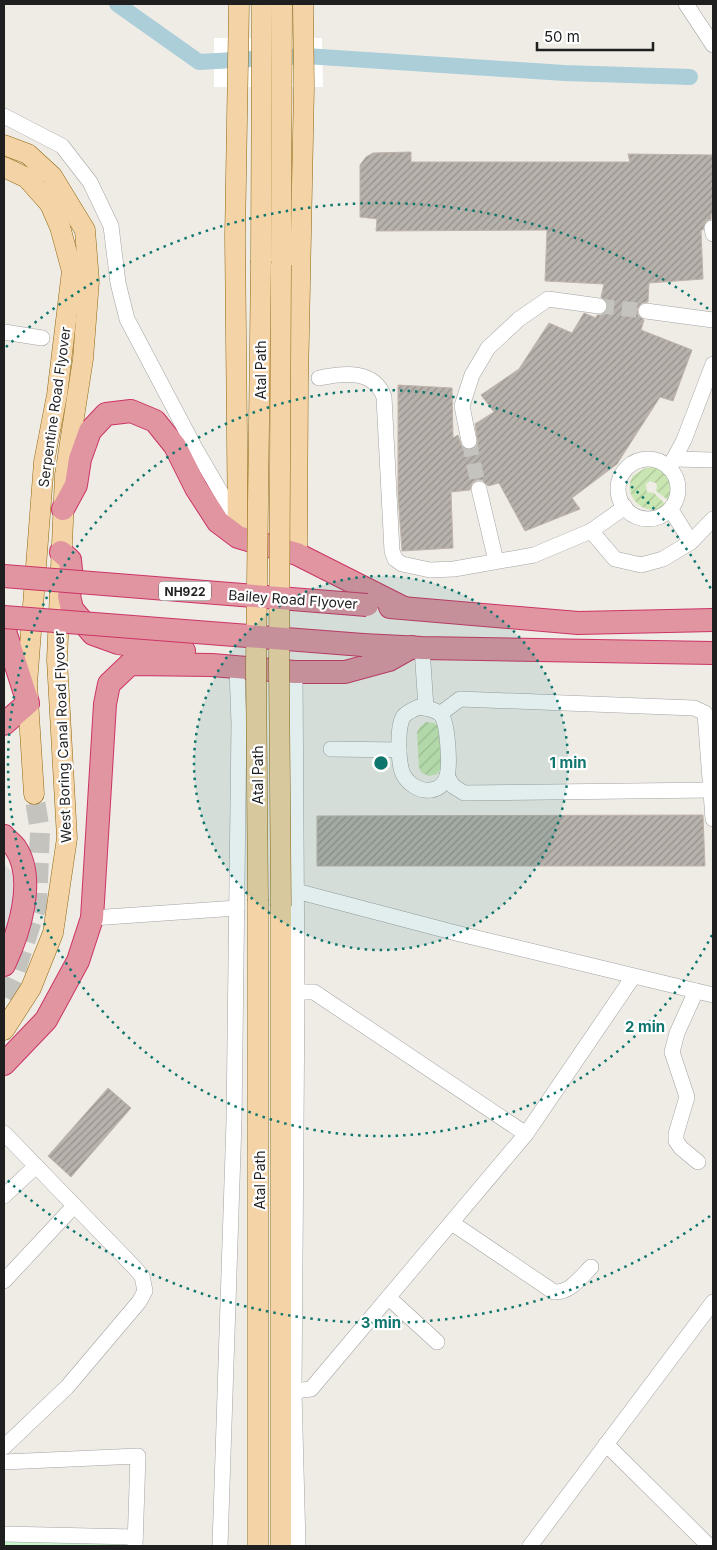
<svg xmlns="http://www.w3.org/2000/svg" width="717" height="1550" viewBox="0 0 717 1550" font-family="Inter,sans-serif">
	<defs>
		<pattern id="garden-furrows" width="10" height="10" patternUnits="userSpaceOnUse" patternTransform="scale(1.25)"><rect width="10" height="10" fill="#c9e5b1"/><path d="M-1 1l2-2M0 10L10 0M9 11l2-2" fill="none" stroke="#acc498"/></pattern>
		<pattern id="building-hatch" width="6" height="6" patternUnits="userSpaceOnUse" patternTransform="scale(1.25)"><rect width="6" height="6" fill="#b8b2ac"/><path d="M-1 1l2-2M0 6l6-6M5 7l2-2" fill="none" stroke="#95908b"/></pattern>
	</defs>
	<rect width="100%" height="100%" fill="#efece6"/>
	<path fill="#dddcdc" d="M4,864L23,884L4,945Z"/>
	<path fill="#c8f5cc" d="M4,1540L128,1543V1546H4Z"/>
	<g fill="url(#garden-furrows)">
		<path d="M655,467C672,473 675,485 668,500L656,491L657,486L656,483L650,481L646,484L647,492L654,493L665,504C653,518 630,504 630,488C629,483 631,480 633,476L645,468Z"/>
		<path d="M426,722L434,723L441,728V769L437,774L429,776L422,773L419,768L417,732L420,727Z"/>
	</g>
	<path fill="#fff" d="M214,38H322L323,87H214Z"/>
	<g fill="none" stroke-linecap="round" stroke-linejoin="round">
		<path stroke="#abced9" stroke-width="16" d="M117,4L199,62L306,56L564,73L690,77"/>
	</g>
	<g fill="url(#building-hatch)" stroke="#c0b4aa">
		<path d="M411,152V162H630L628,154L713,155V215L711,214V219L706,221L703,230H701L703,279L649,283L648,302L642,303L637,309L638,315L644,320L641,330L692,350L673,401L660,397L617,464L572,498L580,509L525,531L499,483L488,486L482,480H477L472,483L470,490L451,492L453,548L402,551L398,494V385L452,388L453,438L458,435L462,447L466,450H471L476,448L478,444L475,424L494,412L481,395L519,369L549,323L572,333L584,313L596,318L597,315H602L606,312L608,307L607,302L601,297L604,284L545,281L547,230L376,231L377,219L360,217V165L366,157L373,153Z"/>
		<path d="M703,815L705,866H317V816Z"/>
		<path d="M108,1088L131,1108L71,1177L48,1156Z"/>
	</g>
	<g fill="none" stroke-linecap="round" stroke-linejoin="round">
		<g stroke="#c5c3be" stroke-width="15" stroke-dasharray="15 8" stroke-linecap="butt">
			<path d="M599,306L646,311"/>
			<path d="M469,441L479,489"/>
		</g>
		<path stroke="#c5c3be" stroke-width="20" stroke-dasharray="20 10" stroke-linecap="butt" d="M4,997L14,976L37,905L40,831L34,794"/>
		<defs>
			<g id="minor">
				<path d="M686,4L713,45"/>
				<path d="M4,116L62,146L90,182L111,226L118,283L127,319L195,448L224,498L227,529"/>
				<path d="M712,228L713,234"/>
				<path d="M646,311L713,320"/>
				<path d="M4,332L42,338"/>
				<path d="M319,378C343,373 374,369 384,397L392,551L395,559L402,564L430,570L454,569L534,555L591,531L625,507"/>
				<path d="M469,441L462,406L472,375L488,348L519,319L548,299L599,306"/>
				<path d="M674,459L713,460"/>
				<circle cx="648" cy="489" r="30"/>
				<path d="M669,468L684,440L713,364"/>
				<path d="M479,489L496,561"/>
				<path d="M671,510L691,542"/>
				<path d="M591,531L615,559L641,565L663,559L691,542L713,519"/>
				<path d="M422,648L426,708"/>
				<path d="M295,672L297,992L294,1391L298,1546"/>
				<path d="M419,707C426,708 436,709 441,715C448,723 450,765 447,776C445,783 439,789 431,790C420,792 408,784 403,774C398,763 397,728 403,717C407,712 414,709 419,707Z"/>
				<path d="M440,714L460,699L694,708L705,713L713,819"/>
				<path d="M331,749L399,750"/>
				<path d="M447,776L453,786L464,793L711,790"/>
				<path d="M296,891L456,933L713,995"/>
				<path d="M92,918L237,908"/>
				<path d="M696,991L677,1033L672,1052L687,1097L676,1134V1141L681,1148L698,1162"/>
				<path d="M297,992H314L526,1134L633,977"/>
				<path d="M4,1133L133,1266L142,1276L145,1291L139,1302L67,1387L4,1447"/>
				<path d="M4,1196L36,1166"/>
				<path d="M452,1223L554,1292C570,1293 581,1277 591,1267"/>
				<path d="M4,1281L74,1206"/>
				<path d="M389,1298L437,1342"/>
				<path d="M294,1391L311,1389L526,1134"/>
				<path d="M606,1444L709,1546"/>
				<path d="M4,1462L138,1456L135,1546"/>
				<path d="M4,1534L135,1537"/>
				<path d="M220,1546L234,1121L239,724L237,668"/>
				<path d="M530,1546L713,1302"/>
			</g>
			<g id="major">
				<path d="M4,145L28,154L52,176L85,230L89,281L83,359L65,475L57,660L67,838L53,933L31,988L4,1030"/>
				<path d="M4,167L27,178L50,204L60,227L72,271L57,395L44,462L27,684L34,794"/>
				<path d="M261,261L262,4"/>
				<path d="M281,265L282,4"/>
				<path d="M238,537L235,236L239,4"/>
				<path d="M297,554L298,382L304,87L303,4"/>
				<path d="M258,901V1546"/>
				<path d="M281,906V1546"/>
			</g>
			<g id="highway">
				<path d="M63,509L76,485L80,459L90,431L106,414L131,411L155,421L175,446L196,488L218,522L238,537L297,554L404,608"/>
				<path d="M61,552L70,560L72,581L69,596L72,609L93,634L118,643L159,649L184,651"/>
				<path d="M390,607L578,623L713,620"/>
				<path d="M4,628L28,703L4,724"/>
				<path d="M363,645L422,648L713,653"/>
				<path d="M4,836C7,840 12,843 15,847C37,879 19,933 4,965"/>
				<path d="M4,1064L46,1020L78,961L92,918L105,704L109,684L130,664L212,665L295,672H345L389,660L412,647"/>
			</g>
		</defs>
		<use href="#minor" stroke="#a3a3a3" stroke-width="16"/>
		<use href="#major" stroke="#8e660d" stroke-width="21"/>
		<use href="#highway" stroke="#cc3465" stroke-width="24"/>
		<use href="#minor" stroke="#fff" stroke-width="15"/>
		<use href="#major" stroke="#f4d4a6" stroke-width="20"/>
		<use href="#highway" stroke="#e095a1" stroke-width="22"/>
		<defs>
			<g id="major-bridge">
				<path d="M258,901L256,666L261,261"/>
				<path d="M281,906L279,668L281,265"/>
			</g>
			<g id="highway-bridge">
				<path d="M4,576L367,605"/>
				<path d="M4,617L363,645"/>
			</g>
		</defs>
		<use href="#major-bridge" stroke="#8e660d" stroke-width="21" stroke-linecap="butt"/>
		<use href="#highway-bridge" stroke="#cc3465" stroke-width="24" stroke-linecap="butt"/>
		<use href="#major-bridge" stroke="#f4d4a6" stroke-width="20"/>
		<use href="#highway-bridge" stroke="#e095a1" stroke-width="22"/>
	</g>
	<circle cx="381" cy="763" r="187" fill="#0f766e" fill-opacity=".12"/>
	<g fill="none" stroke="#0f766e" stroke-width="2.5" stroke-dasharray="2.5 5">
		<circle cx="381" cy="763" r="187"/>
		<path d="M712 935A373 373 0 1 1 712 591"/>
		<path d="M710 1216A560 560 0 0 1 6 1179M6 347A560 560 0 0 1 710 310"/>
	</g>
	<g text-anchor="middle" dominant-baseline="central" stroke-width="4.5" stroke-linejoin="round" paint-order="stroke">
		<rect fill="#fff" stroke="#626262" stroke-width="1" x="159" y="581.5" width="52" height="19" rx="4"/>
		<g font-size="12" font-weight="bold" fill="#1f1f1f">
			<text x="185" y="591">NH922</text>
		</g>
		<g font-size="14" fill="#1f1f1f" stroke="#fff">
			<text transform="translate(260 370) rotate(-90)">Atal Path</text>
			<text transform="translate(54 407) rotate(-82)">Serpentine Road Flyover</text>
			<text transform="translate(293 599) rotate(4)">Bailey Road Flyover</text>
			<text transform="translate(62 737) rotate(-92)">West Boring Canal Road Flyover</text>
			<text transform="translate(257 775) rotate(-90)">Atal Path</text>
			<text transform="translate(259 1180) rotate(-90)">Atal Path</text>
		</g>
	</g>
	<circle cx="381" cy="763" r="8" fill="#0f766e" stroke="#fff" stroke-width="2.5"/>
	<g font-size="15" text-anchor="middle" font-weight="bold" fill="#0f766e" stroke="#fff" stroke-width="4.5" stroke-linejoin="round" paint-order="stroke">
		<text x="568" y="768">1 min</text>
		<text x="645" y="1032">2 min</text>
		<text x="381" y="1328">3 min</text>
	</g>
	<rect width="717" height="1550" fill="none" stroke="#1f1f1f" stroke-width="10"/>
	<path d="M537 42v8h116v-8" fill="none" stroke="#1f1f1f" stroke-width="2.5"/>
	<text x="544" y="42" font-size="15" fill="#1f1f1f" stroke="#ffffff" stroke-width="4" paint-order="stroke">50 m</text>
</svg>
